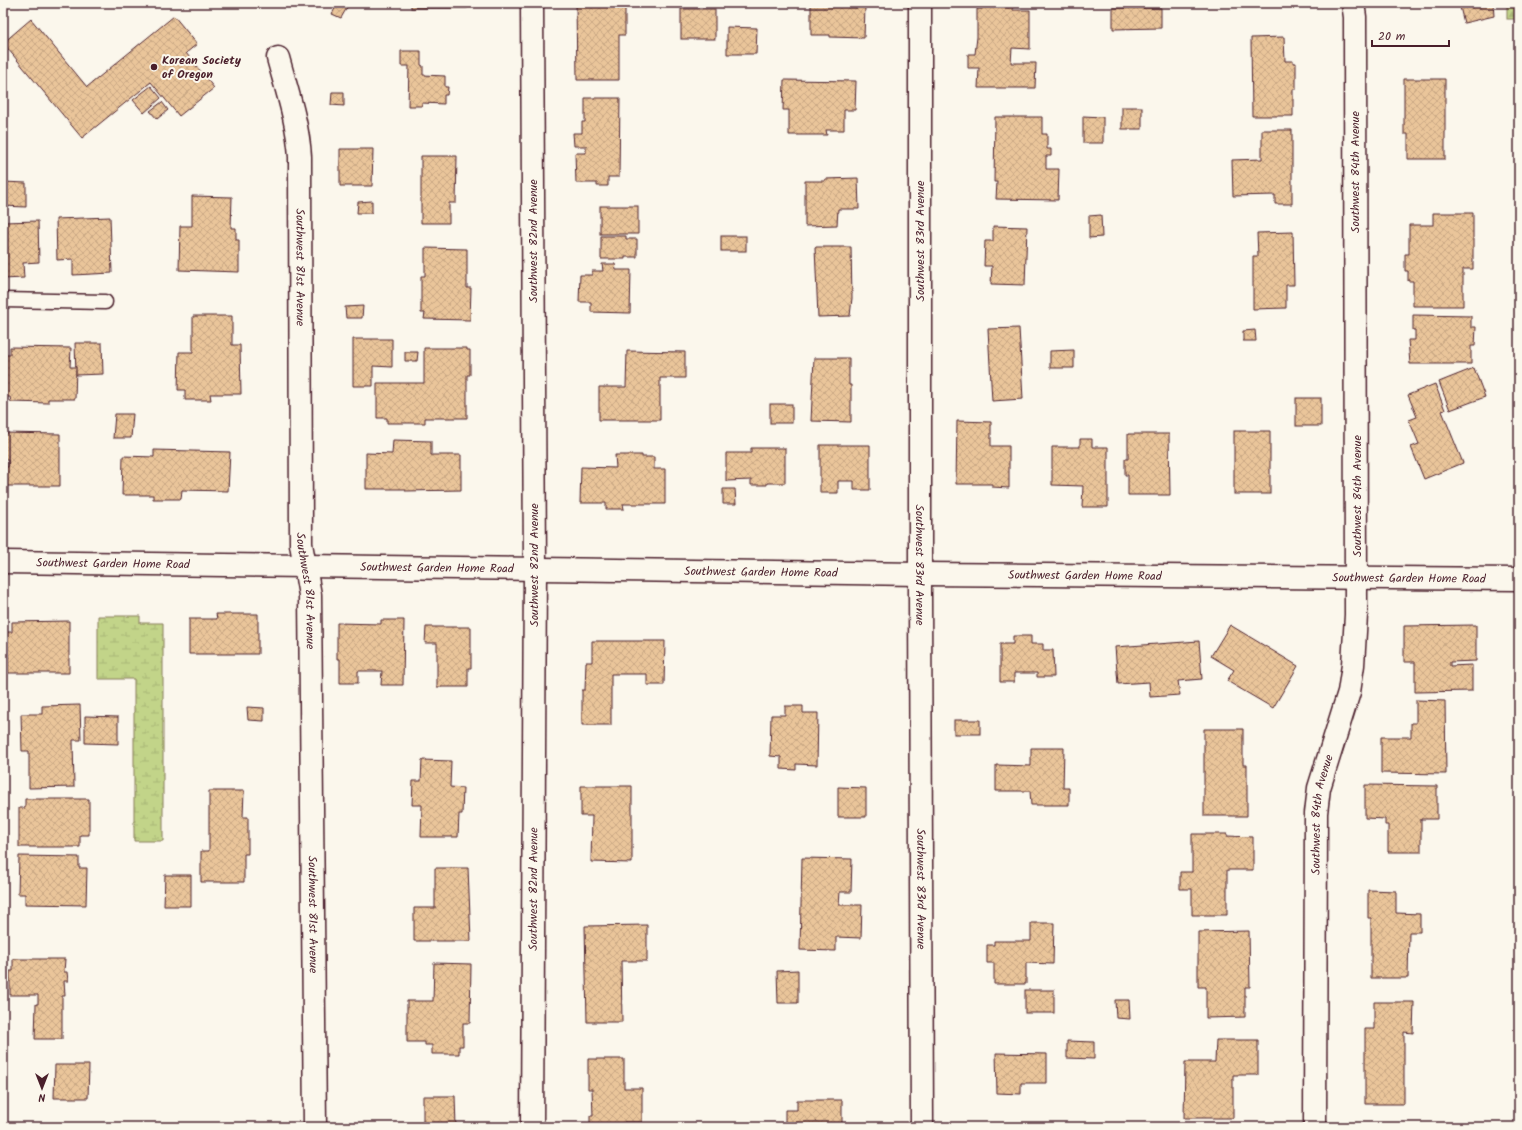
<svg xmlns="http://www.w3.org/2000/svg" width="1522" height="1130" viewBox="0 0 1522 1130" font-family="Kalam,sans-serif">
	<defs>
		<pattern id="forest-firs" width="22" height="20" patternUnits="userSpaceOnUse"><rect width="22" height="20" fill="#c2d489"/><path d="M5 1l3.5 6h-7zM16 11l3.5 6h-7z" fill="#a8b676"/></pattern>
		<pattern id="wetland-marsh" width="20" height="14" patternUnits="userSpaceOnUse"><rect width="20" height="14" fill="#c2d489"/><path d="M1 5h8M5 5V1M11 12h8M15 12V8" fill="none" stroke="#a8b676"/></pattern>
		<pattern id="building-cross-hatch" width="8" height="8" patternUnits="userSpaceOnUse"><rect width="8" height="8" fill="#eac59a"/><path d="M0 0l8 8M0 8l8-8" fill="none" stroke="#caa985"/></pattern>
	</defs>
	<rect width="100%" height="100%" fill="#fbf7ec"/>
	<filter id="ink" filterUnits="userSpaceOnUse"><feTurbulence type="fractalNoise" baseFrequency=".025" numOctaves="2"/><feDisplacementMap in="SourceGraphic" scale="8" xChannelSelector="R" yChannelSelector="G"/><feConvolveMatrix kernelMatrix="1 2 1 2 8 2 1 2 1" color-interpolation-filters="sRGB"/></filter>
	<g filter="url(#ink)">
		<rect fill="url(#forest-firs)" stroke="#867a5a" x="1507" y="3" width="12" height="16"/>
		<path fill="url(#wetland-marsh)" stroke="#867a5a" d="M98,616H140V623H163V841H134V679H98Z"/>
		<g fill="url(#building-cross-hatch)" stroke="#4a1f2b">
			<path d="M338,3L349,4L341,18L332,14Z"/>
			<rect x="411" y="3" width="56" height="5"/>
			<path d="M576,3L625,4V35H619V80H577Z"/>
			<path d="M811,3H845V6H865L864,38L830,37V35H811Z"/>
			<path d="M982,3H1002V7H1013V10H1030V49L1012,48L1011,63H1036L1035,88H978L979,68H968V54H975L977,37V9H982Z"/>
			<path d="M1235,3H1252L1235,6Z"/>
			<path d="M1459,3H1493L1494,16L1464,23Z"/>
			<path d="M1113,8H1161V28L1113,29Z"/>
			<rect x="681" y="9" width="34" height="30"/>
			<path d="M174,16L197,44L186,53L214,88L179,116L151,82L82,138L3,43L31,19L87,87Z"/>
			<path d="M727,27L757,28L756,54H727Z"/>
			<path d="M1284,37L1285,61H1293V63H1296V89H1293V116H1252L1251,38Z"/>
			<path d="M401,51H421V65L423,66V75L445,76V87H448L447,95H444V104L422,103V106H408L409,66H401Z"/>
			<path d="M1404,79H1445V159H1408V134H1404Z"/>
			<path d="M784,80L856,81L855,110H844V130H826L827,135H789V110H783Z"/>
			<path d="M151,86L161,98L144,113L133,100Z"/>
			<path d="M332,92H344V106L331,105Z"/>
			<path d="M585,98H620L619,177H608V186H597V183H576L575,153H586V146H574L573,133H582V122H585Z"/>
			<path d="M162,102L168,110L157,119L150,111Z"/>
			<rect x="1122" y="107" width="20" height="22"/>
			<path d="M1083,116L1103,117V143H1083Z"/>
			<path d="M995,117H1042V134H1047V149H1051V156H1046V169H1059L1058,200L996,199L997,182H994Z"/>
			<path d="M1262,130H1292V204H1275V195L1233,196L1232,160L1262,159Z"/>
			<path d="M340,149H373L372,186H340Z"/>
			<path d="M421,156H457L456,203H449V223H421Z"/>
			<path d="M858,178L859,209H838L837,225L805,226V181H825V179Z"/>
			<path d="M3,182L26,183V207L3,206Z"/>
			<path d="M192,196L232,197L231,228H236V240H239V272L179,270L180,226H192Z"/>
			<path d="M372,201V213H357L358,202Z"/>
			<rect x="600" y="206" width="38" height="28"/>
			<path d="M1433,213H1473V269H1463V306H1413V281H1408V271H1405V254H1409V225H1433Z"/>
			<path d="M1101,215L1102,237L1089,238V216Z"/>
			<path d="M110,217L112,273L73,275V259L57,260L56,219Z"/>
			<path d="M38,221L39,262L23,263L24,278L3,279V222Z"/>
			<path d="M993,226L1027,227L1025,285L991,284L992,266H984L985,241H993Z"/>
			<path d="M1293,232L1294,285H1286V308L1253,309V256H1258L1257,233Z"/>
			<path d="M601,236H626V239H637V257H625V259H601Z"/>
			<rect x="721" y="236" width="25" height="15"/>
			<path d="M815,247H851L852,298L850,316L818,317Z"/>
			<path d="M425,248L467,249V288H471L470,320L424,319L425,313H421V276H425Z"/>
			<path d="M602,264H615L616,270H631L630,313L591,312V302H579L580,275H592V271H603Z"/>
			<path d="M363,306L362,318H346L345,307Z"/>
			<path d="M1413,315L1471,316V327H1476L1475,346H1471V364H1410L1408,340H1415V330H1413Z"/>
			<path d="M193,316H232V345H240L241,394H210L211,400H185V390H178L179,352H193Z"/>
			<path d="M1019,328L1023,399L992,401L988,329Z"/>
			<path d="M1255,330L1256,341H1243V331Z"/>
			<path d="M353,339H392V367L373,366V386H353Z"/>
			<path d="M75,343H102L103,374L76,375Z"/>
			<path d="M10,347L71,348L70,367H76L75,399H48V403L11,402L10,397H3V355H10Z"/>
			<path d="M424,348H467V350H470V375H467V418H425V423H387V418H377V383H424Z"/>
			<path d="M1074,350V368H1050V351Z"/>
			<path d="M627,351L685,352V378H660V420H599V387H626Z"/>
			<path d="M405,352H418L417,361H405Z"/>
			<path d="M814,358H849V385H851V422L811,421Z"/>
			<path d="M1474,368L1485,397L1450,410L1439,382Z"/>
			<path d="M1435,384L1445,410L1442,411L1463,463L1424,479L1411,447L1419,444L1409,420L1417,417L1408,395Z"/>
			<rect x="1296" y="398" width="25" height="28"/>
			<rect x="770" y="404" width="22" height="19"/>
			<path d="M115,414H133L131,438H113Z"/>
			<path d="M957,421L991,422V446H1009V488L992,487V484H956Z"/>
			<rect x="1234" y="431" width="36" height="63"/>
			<path d="M3,433L60,434V486H3V467H8V460H3Z"/>
			<path d="M1128,434H1169L1170,495H1128V475H1125V459H1128Z"/>
			<path d="M1080,439H1092V447H1108V507H1082L1083,486L1052,485V447H1080Z"/>
			<path d="M393,440L431,441V455H461V490L405,491V489H366V453L392,454Z"/>
			<path d="M820,445H870V490H854V481H838V493H820Z"/>
			<path d="M751,448H785V483H767V485H751V480L726,481V453H751Z"/>
			<path d="M154,450L230,452L228,491L182,490L181,499H153V495H122L123,456L154,457Z"/>
			<path d="M615,455H642V457H654V469H665V504H623L624,509H606V503H580L581,467L616,468Z"/>
			<path d="M723,489H735L736,504H723Z"/>
			<path d="M216,614H258V654H189V619H217Z"/>
			<path d="M381,620H404L403,685H381L382,671H358V683H340V659H337V623L381,624Z"/>
			<path d="M69,621V673H8V656H4V632H12V622Z"/>
			<path d="M1230,625L1298,666L1273,708L1227,681L1234,670L1211,656Z"/>
			<path d="M1476,625V661L1450,662V666L1472,665V691L1415,692V662H1404V626Z"/>
			<path d="M426,627H471V668H468V687H437V643H425Z"/>
			<path d="M1013,636H1031V644H1043V650H1053L1054,677H1037V673H1014V682H1000V644H1013Z"/>
			<path d="M592,641H665L664,685H647V674H611V725H582V690H585L586,662H592Z"/>
			<path d="M1199,641L1202,679L1178,681L1180,695L1150,697L1149,682L1118,684L1115,647Z"/>
			<path d="M1416,700L1445,701L1446,774L1381,773V737H1411V723H1416Z"/>
			<path d="M80,705L81,740H73L74,787L29,788V751H22L21,714H42V706Z"/>
			<path d="M785,706H803V713H818L817,765L796,764V770L781,769V757L770,756L771,715H785Z"/>
			<path d="M247,707L264,708V721L248,720Z"/>
			<path d="M85,716L118,717V744L85,743Z"/>
			<rect x="954" y="720" width="26" height="14"/>
			<path d="M1204,729H1243V765H1247V816H1204Z"/>
			<path d="M1031,748H1064L1063,788H1069V805H1031L1030,791H996V765L1031,766Z"/>
			<path d="M422,760L451,761L450,787L463,788L462,814H459L458,837H421L422,805H412L413,781H421Z"/>
			<path d="M1365,785L1437,786V819H1421V852H1388V825H1385V819L1365,818Z"/>
			<path d="M581,786H632V863L591,862L592,816H581Z"/>
			<path d="M838,787L866,788V817H838Z"/>
			<path d="M209,791H244L243,817H248V854H244V882H201V851H209Z"/>
			<path d="M25,799H89V835H80V847H19V808H25Z"/>
			<path d="M1192,834H1227V836L1253,837V870H1227V915H1192V889H1180V872H1192Z"/>
			<path d="M19,856L79,857V868H87L86,905L25,904V894H18Z"/>
			<path d="M802,858L852,859L851,892H840L839,905H862L861,938L836,937V951L800,950Z"/>
			<path d="M435,868H468L471,941H414V908H435Z"/>
			<path d="M165,875H191V906H164Z"/>
			<path d="M1368,890L1396,891V913L1420,914V932H1409L1408,978H1371V918H1368Z"/>
			<path d="M1031,923H1054L1053,964L1026,963V984H994V963H987V945H994V941H1031Z"/>
			<path d="M647,925V961H621L622,1022H587L585,926Z"/>
			<path d="M1249,931L1250,987H1245V1017L1206,1018V987H1198V932Z"/>
			<path d="M13,959H65L64,972H67L68,981H64L65,996H62V1039H35L36,1004H38V995H10V971H13Z"/>
			<path d="M434,963L471,964L470,1023H463V1046H459V1054H432V1045H425V1042H407V1001H433Z"/>
			<path d="M798,970V1003H778L777,971Z"/>
			<rect x="1025" y="990" width="29" height="23"/>
			<path d="M1115,1000H1129L1130,1019L1116,1018Z"/>
			<path d="M1374,1002H1414L1413,1033L1404,1032V1104H1365V1029H1374Z"/>
			<path d="M1216,1040H1258V1075H1233V1118H1184L1185,1062H1215Z"/>
			<path d="M1067,1041L1094,1042V1059L1067,1058Z"/>
			<path d="M996,1053L1047,1054V1083H1021V1094L997,1093Z"/>
			<path d="M588,1059H624V1088H642V1122H624V1127H590V1116H593L592,1089H588Z"/>
			<path d="M55,1065H89L88,1098H54Z"/>
			<path d="M423,1096H455L456,1127H423Z"/>
			<path d="M797,1100H842V1127H785V1110H797Z"/>
			<path d="M1454,1126L1455,1127H1430Z"/>
		</g>
		<g fill="none" stroke-linecap="round" stroke-linejoin="round">
			<defs>
				<path id="lane" d="M3,300L105,302"/>
				<g id="street">
					<path id="s1" d="M920,3V594L922,1127"/>
					<path id="s2" d="M278,58C287,91 298,123 300,157L301,544L310,595L315,1127"/>
					<path id="s3" d="M532,1127L535,569L532,3"/>
					<path id="s4" d="M1315,1127L1316,813L1319,788L1349,692L1353,665L1356,615L1355,17L1353,3"/>
				</g>
				<g id="secondary">
					<path id="s5" d="M3,562L920,574L1519,579"/>
				</g>
			</defs>
			<use href="#lane" stroke="#4a1f2b" stroke-width="17"/>
			<use href="#street" stroke="#4a1f2b" stroke-width="25"/>
			<use href="#secondary" stroke="#4a1f2b" stroke-width="25"/>
			<use href="#lane" stroke="#fbf7ec" stroke-width="14"/>
			<use href="#street" stroke="#fbf7ec" stroke-width="22"/>
			<use href="#secondary" stroke="#fbf7ec" stroke-width="22"/>
		</g>
	</g>
	<circle fill="#4a1f2b" stroke="#fbf7ec" stroke-width="1.5" cx="154" cy="67" r="4"/>
	<g text-anchor="middle" dominant-baseline="central" stroke-width="4" stroke-linejoin="round" paint-order="stroke">
		<g font-size="12" font-weight="bold" fill="#4a1f2b" stroke="#fbf7ec" text-anchor="start">
			<text x="162" y="60">Korean Society<tspan x="162" dy="14">of Oregon</tspan></text>
		</g>
		<g font-size="12" fill="#4a1f2b" stroke="#fbf7ec">
			<text transform="translate(1355 172) rotate(-90)">Southwest 84th Avenue</text>
			<text transform="translate(533 241) rotate(-90)">Southwest 82nd Avenue</text>
			<text transform="translate(920 241) rotate(-90)">Southwest 83rd Avenue</text>
			<text stroke="none"><textPath href="#s2" startOffset="212">Southwest 81st Avenue</textPath></text>
			<text transform="translate(1357 496) rotate(-90)">Southwest 84th Avenue</text>
			<text stroke="none"><textPath href="#s5" startOffset="110">Southwest Garden Home Road</textPath></text>
			<text transform="translate(534 565) rotate(-90)">Southwest 82nd Avenue</text>
			<text stroke="none"><textPath href="#s1" startOffset="562">Southwest 83rd Avenue</textPath></text>
			<text stroke="none"><textPath href="#s5" startOffset="434">Southwest Garden Home Road</textPath></text>
			<text stroke="none"><textPath href="#s5" startOffset="758">Southwest Garden Home Road</textPath></text>
			<text stroke="none"><textPath href="#s5" startOffset="1082">Southwest Garden Home Road</textPath></text>
			<text stroke="none"><textPath href="#s5" startOffset="1406">Southwest Garden Home Road</textPath></text>
			<text stroke="none"><textPath href="#s2" startOffset="536">Southwest 81st Avenue</textPath></text>
			<text stroke="none"><textPath href="#s4" startOffset="313">Southwest 84th Avenue</textPath></text>
			<text stroke="none"><textPath href="#s3" startOffset="238">Southwest 82nd Avenue</textPath></text>
			<text stroke="none"><textPath href="#s1" startOffset="886">Southwest 83rd Avenue</textPath></text>
			<text stroke="none"><textPath href="#s2" startOffset="860">Southwest 81st Avenue</textPath></text>
		</g>
	</g>
	<rect width="1522" height="1130" fill="none" stroke="#fbf7ec" stroke-width="16"/>
	<rect x="8" y="8" width="1506" height="1114" fill="none" stroke="#4a1f2b" stroke-width="1.5" filter="url(#ink)"/>
	<g transform="translate(42 1088) rotate(180)" stroke="#fbf7ec" stroke-width="3" paint-order="stroke">
	<path d="M0-3L7 15L0 10L-7 15Z" fill="#4a1f2b"/>
	<text y="-6" font-size="11" font-weight="bold" text-anchor="middle" fill="#4a1f2b">N</text>
	</g>
	<path d="M1372 40v6h77v-6" fill="none" stroke="#4a1f2b" stroke-width="2"/>
	<text x="1378" y="40" font-size="12" fill="#4a1f2b" stroke="#fbf7ec" stroke-width="3" paint-order="stroke">20 m</text>
</svg>
